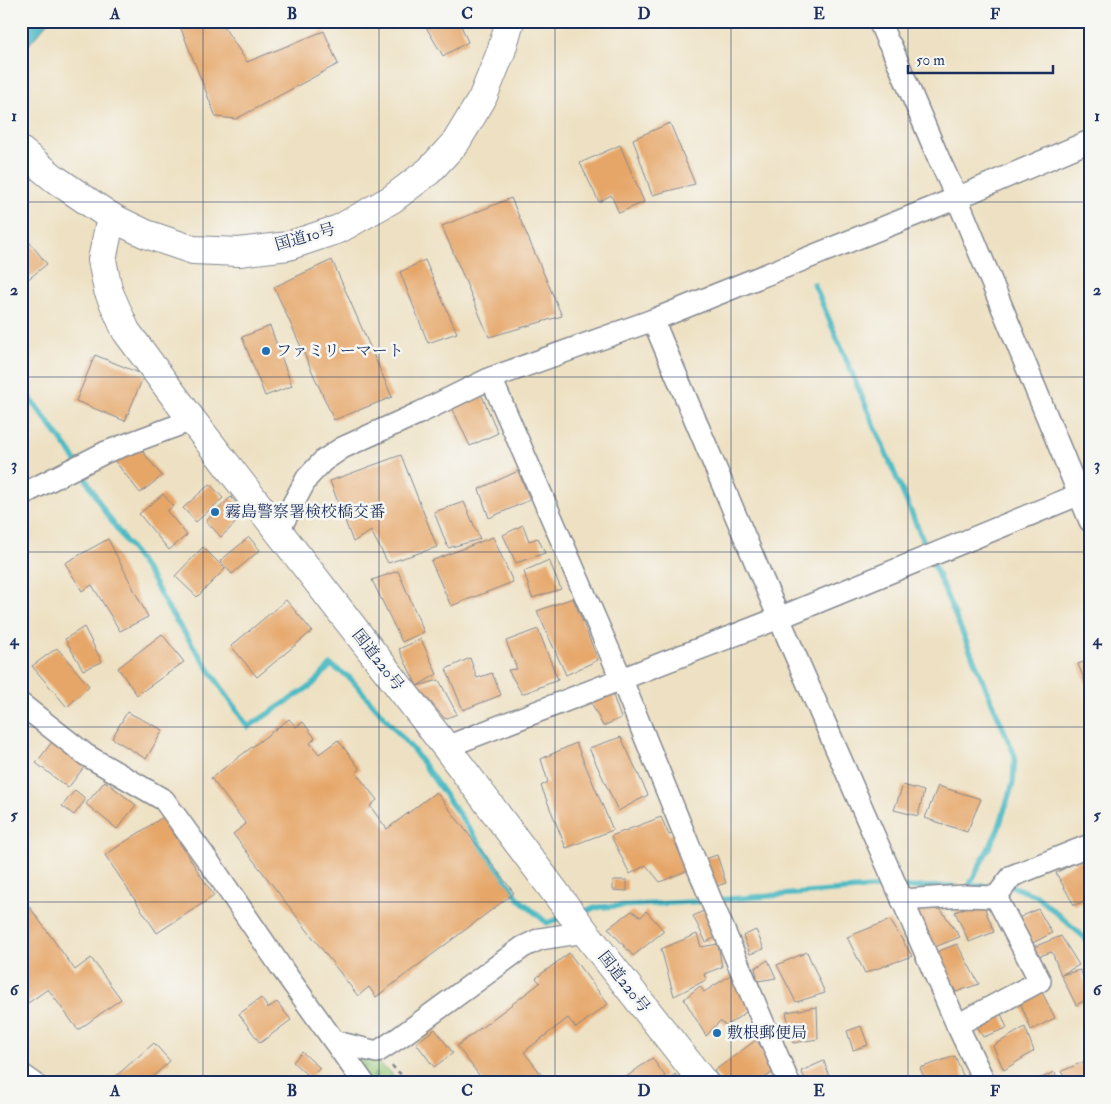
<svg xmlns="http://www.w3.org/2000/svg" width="1111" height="1104" viewBox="0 0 1111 1104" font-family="'IM FELL Double Pica','Noto Serif JP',serif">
	<defs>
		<pattern id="cemetery-stones" width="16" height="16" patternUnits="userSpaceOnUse" patternTransform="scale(1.25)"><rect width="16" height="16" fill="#9aca79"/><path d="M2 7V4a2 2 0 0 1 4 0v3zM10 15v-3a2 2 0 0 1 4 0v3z" fill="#7da466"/></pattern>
	</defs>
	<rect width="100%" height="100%" fill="#f6f6f2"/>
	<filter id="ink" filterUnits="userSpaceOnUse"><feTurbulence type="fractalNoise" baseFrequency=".02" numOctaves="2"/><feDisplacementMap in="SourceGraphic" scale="10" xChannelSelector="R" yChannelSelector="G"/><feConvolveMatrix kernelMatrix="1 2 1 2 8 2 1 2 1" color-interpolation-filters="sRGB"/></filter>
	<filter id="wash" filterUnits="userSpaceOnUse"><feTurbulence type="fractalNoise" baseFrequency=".0096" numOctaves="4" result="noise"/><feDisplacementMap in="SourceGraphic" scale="20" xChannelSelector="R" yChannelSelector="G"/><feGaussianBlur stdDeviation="1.12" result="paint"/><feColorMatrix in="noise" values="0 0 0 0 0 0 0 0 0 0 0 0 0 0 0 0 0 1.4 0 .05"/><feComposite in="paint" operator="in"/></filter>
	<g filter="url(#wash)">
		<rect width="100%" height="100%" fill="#eee1c3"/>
		<path fill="url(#cemetery-stones)" stroke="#5a7c6c" d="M354,1057L374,1059L402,1083H370Z"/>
		<path fill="#4bbac3" stroke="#337490" d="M21,21H49L21,54Z"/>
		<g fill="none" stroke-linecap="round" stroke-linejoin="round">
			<g stroke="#4bbac3" stroke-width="5.5">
				<path d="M814,284L1015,756L1013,783L998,830L969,886"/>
				<path d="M21,386L71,453L105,512L151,577L169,610L248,727L312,685L331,665L350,678L414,751L519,899L547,923L564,917"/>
				<path d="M974,886H997"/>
				<path d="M1011,886L1037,896L1085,938L1090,948"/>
				<path d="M901,888L952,886"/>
				<path d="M717,900L871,888H892"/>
				<path d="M580,912L600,907L708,901"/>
			</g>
		</g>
		<g id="blocks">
			<g fill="#e6a668">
				<path d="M178,21H220L247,62L324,31L338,64L236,119L216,117Z"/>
				<path d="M424,21H459L468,42L443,56L423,22Z"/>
				<path d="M670,123L695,184L652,195L633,139Z"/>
				<path d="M620,145L644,202L619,213L611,195L599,202L580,163Z"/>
				<path d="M511,198L562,316L489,337L442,226Z"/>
				<path d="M21,232L47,264L21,285Z"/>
				<path d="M332,260L392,397L334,420L274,287Z"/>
				<path d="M425,260L457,333L428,343L400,272Z"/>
				<path d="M270,326L292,386L265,396L242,337Z"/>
				<path d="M95,355L144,375L125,421L76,401Z"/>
				<path d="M479,389L498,433L470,446L448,399Z"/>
				<path d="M136,443L162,476L140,493L114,460Z"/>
				<path d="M401,455L437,547L388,563L371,531L353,542L330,481Z"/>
				<path d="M518,471L530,500L489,518L479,489Z"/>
				<path d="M210,484L223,498L196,522L183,508Z"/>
				<path d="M163,494L173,506L167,511L187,535L169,550L139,514Z"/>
				<path d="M231,497L246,513L221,537L206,521Z"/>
				<path d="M464,502L480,539L448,548L434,512Z"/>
				<path d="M523,525L529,541L538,538L545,553L516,563L503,535Z"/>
				<path d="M249,537L260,550L232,574L220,561Z"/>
				<path d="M493,537L513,582L451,606L431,561Z"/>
				<path d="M108,539L148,617L120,631L92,585L82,591L65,563Z"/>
				<path d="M203,547L225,569L197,597L175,576Z"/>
				<path d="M549,560L561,589L532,598L524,571Z"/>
				<path d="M398,571L424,632L402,642L372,580Z"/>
				<path d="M573,598L598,660L566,675L537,611Z"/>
				<path d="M286,600L312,631L257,677L231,646Z"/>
				<path d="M84,627L102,662L83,670L65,639Z"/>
				<path d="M538,629L558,680L522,694L508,670L517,669L506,641Z"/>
				<path d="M162,634L184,662L137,695L118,668Z"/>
				<path d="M421,639L437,674L417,686L439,680L457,714L445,719L417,686L399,649Z"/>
				<path d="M57,648L89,686L67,707L32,666Z"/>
				<path d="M470,658L477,678L492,673L501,695L463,710L446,669Z"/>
				<path d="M1090,660V694L1078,664Z"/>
				<path d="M611,690L621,718L603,726L589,698Z"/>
				<path d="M127,712L163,730L146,759L112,738Z"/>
				<path d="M289,719L296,727L303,722L315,738L310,743L319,754L338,740L360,769L356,773L377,800L370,806L387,829L436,792L514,893L376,997L369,987L358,996L233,834L246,824L211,778Z"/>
				<path d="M621,737L648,795L618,811L589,748Z"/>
				<path d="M55,738L87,763L68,788L36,763Z"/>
				<path d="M576,743L613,830L566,848L541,786L548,782L541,759Z"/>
				<path d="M105,781L136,805L117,829L86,804Z"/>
				<path d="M903,785L924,791L918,816L894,810Z"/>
				<path d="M938,786L981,799L967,832L925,818Z"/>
				<path d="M75,790L86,799L74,815L62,806Z"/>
				<path d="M163,817L214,896L157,933L105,855Z"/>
				<path d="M661,817L669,835L678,833L693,868L660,882L646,865L630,874L611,836Z"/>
				<path d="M717,855L726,883L714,887L705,859Z"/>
				<path d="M1082,859L1090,878V900L1074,905L1056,873Z"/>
				<path d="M613,880H627V891L613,890Z"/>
				<path d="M21,895L75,970L91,958L121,999L78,1030L48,989L21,1008Z"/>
				<path d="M982,901L994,932L969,942L955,912Z"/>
				<path d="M937,904L960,937L935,947L914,911Z"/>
				<path d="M708,909L720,935L706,942L693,916Z"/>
				<path d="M1038,909L1052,933L1029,945L1016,919Z"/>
				<path d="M632,911L641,917L646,911L664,931L633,956L608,928Z"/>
				<path d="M890,920L912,956L865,973L847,937Z"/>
				<path d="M756,930L764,949L750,954L743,936Z"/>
				<path d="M697,934L701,947L718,944L722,967L704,974L706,980L674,996L661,949Z"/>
				<path d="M1061,936L1079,965L1061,975L1080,970L1090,992V998L1076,1005L1061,975L1052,952L1036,957L1031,948Z"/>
				<path d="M957,944L979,984L956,992L934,953Z"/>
				<path d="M807,952L825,993L796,1002L777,965Z"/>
				<path d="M569,953L608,1004L576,1028L568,1018L524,1052L548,1083H485L457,1046L540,983L536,978Z"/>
				<path d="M768,960L776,978L758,981L755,968Z"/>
				<path d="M734,973L752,1008L726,1026L720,1021L706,1036L684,999L700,986L704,992Z"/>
				<path d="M1040,988L1055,1018L1031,1030L1019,999Z"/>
				<path d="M261,998L268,1008L277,1002L291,1020L260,1043L239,1014Z"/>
				<path d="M817,1007L818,1039L793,1043L786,1012Z"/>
				<path d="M999,1009L1007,1028L983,1037L975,1022Z"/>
				<path d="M861,1026L868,1045L853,1050L847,1031Z"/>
				<path d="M1025,1027L1034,1051L1004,1070L993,1046Z"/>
				<path d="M435,1029L453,1053L434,1067L416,1043Z"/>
				<path d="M756,1040L777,1069L758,1083H723L714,1071Z"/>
				<path d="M154,1043L170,1061L146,1083H108Z"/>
				<path d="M302,1052L320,1068L310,1078L293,1062Z"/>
				<path d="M955,1056L966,1083H926L920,1068Z"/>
				<path d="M652,1058L665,1076L657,1083H618Z"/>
				<path d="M1090,1059V1083H1067L1062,1071Z"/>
				<path d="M824,1061L831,1083H807L801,1071Z"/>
				<path d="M1055,1072L1058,1083H1030Z"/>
				<path d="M675,1074L681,1083H663Z"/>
			</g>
		</g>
	</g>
	<g filter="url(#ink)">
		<use href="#blocks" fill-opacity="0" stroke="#848890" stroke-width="1"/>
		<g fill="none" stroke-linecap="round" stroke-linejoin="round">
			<defs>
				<g id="street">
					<path d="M879,21L888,42L891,46L938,157L957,198L1090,521"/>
					<path d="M653,320L779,618L957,1025L985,1083"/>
					<path d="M491,378L621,678L711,900L789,1083"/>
					<path d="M21,495L106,452L192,420"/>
					<path d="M278,532L307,478L323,461L342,448L419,413L491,378L653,320L957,198L1090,141"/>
					<path d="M21,704L86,755L164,800L216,872L283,970L364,1083"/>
					<path d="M446,747L779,618L1090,490"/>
					<path d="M902,900L964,896L996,897L1012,876L1090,845"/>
					<path d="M957,1025L1040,981L996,897"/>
					<path d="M336,1042L377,1052L400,1037L523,947L540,939L585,932"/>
					<path d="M21,1074L34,1083"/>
				</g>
				<g id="highway">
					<path d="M21,151L55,179L111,217L146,234L193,250L239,252L288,246L339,229L392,199L429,171L456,142L482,99L501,52L510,21"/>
					<path d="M111,217L102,260L108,290L126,331L192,420L446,747L585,932L704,1083"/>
				</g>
			</defs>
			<use href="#street" stroke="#848890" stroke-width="24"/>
			<use href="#highway" stroke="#848890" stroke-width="30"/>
			<path stroke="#848890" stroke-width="3" stroke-dasharray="4 4" stroke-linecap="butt" d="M392,1066L410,1083"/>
			<use href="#street" stroke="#fff" stroke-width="21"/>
			<use href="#highway" stroke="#fff" stroke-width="28"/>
		</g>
	</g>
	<path fill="none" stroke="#1b2f5e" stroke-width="1" stroke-opacity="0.55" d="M203,21V1083M379,21V1083M555,21V1083M731,21V1083M908,21V1083M21,202H1090M21,377H1090M21,552H1090M21,727H1090M21,902H1090"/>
	<g fill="#1f6fb2" stroke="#f6f6f2" stroke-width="2">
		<circle cx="266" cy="351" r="5"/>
		<circle cx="215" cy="512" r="5"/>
		<circle cx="717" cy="1033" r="5"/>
	</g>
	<g text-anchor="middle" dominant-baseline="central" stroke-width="5" stroke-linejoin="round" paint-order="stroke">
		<g font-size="16" fill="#1b2f5e" stroke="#f6f6f2">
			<text transform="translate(305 237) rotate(-16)">国道10号</text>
			<text transform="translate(378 660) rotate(52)">国道220号</text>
			<text transform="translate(624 982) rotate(52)">国道220号</text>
		</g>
		<g font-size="16" fill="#1b2f5e" stroke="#f6f6f2" text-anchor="start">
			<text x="276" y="351">ファミリーマート</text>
			<text x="225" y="512">霧島警察署検校橋交番</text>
			<text x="727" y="1033">敷根郵便局</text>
		</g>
	</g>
	<rect width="1111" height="1104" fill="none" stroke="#f6f6f2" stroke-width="55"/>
	<path d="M908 65v8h145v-8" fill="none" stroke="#1b2f5e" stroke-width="2.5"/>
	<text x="916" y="65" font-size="15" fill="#1b2f5e" stroke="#f6f6f2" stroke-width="4" paint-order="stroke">50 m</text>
	<rect x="28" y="28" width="1056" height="1048" fill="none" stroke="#1b2f5e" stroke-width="2"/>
	<g font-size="16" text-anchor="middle" font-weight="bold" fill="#1b2f5e">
		<text x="115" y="19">A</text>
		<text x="292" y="19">B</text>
		<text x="467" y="19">C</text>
		<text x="644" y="19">D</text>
		<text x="819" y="19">E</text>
		<text x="995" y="19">F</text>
		<text x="14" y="121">1</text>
		<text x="1097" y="121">1</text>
		<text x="14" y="295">2</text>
		<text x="1097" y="295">2</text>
		<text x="14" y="470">3</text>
		<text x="1097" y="470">3</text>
		<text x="14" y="645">4</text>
		<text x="1097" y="645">4</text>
		<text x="14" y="820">5</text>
		<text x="1097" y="820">5</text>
		<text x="14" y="995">6</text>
		<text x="1097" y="995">6</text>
		<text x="115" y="1096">A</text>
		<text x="292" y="1096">B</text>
		<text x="467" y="1096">C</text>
		<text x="644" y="1096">D</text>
		<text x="819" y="1096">E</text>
		<text x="995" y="1096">F</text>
	</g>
</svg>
